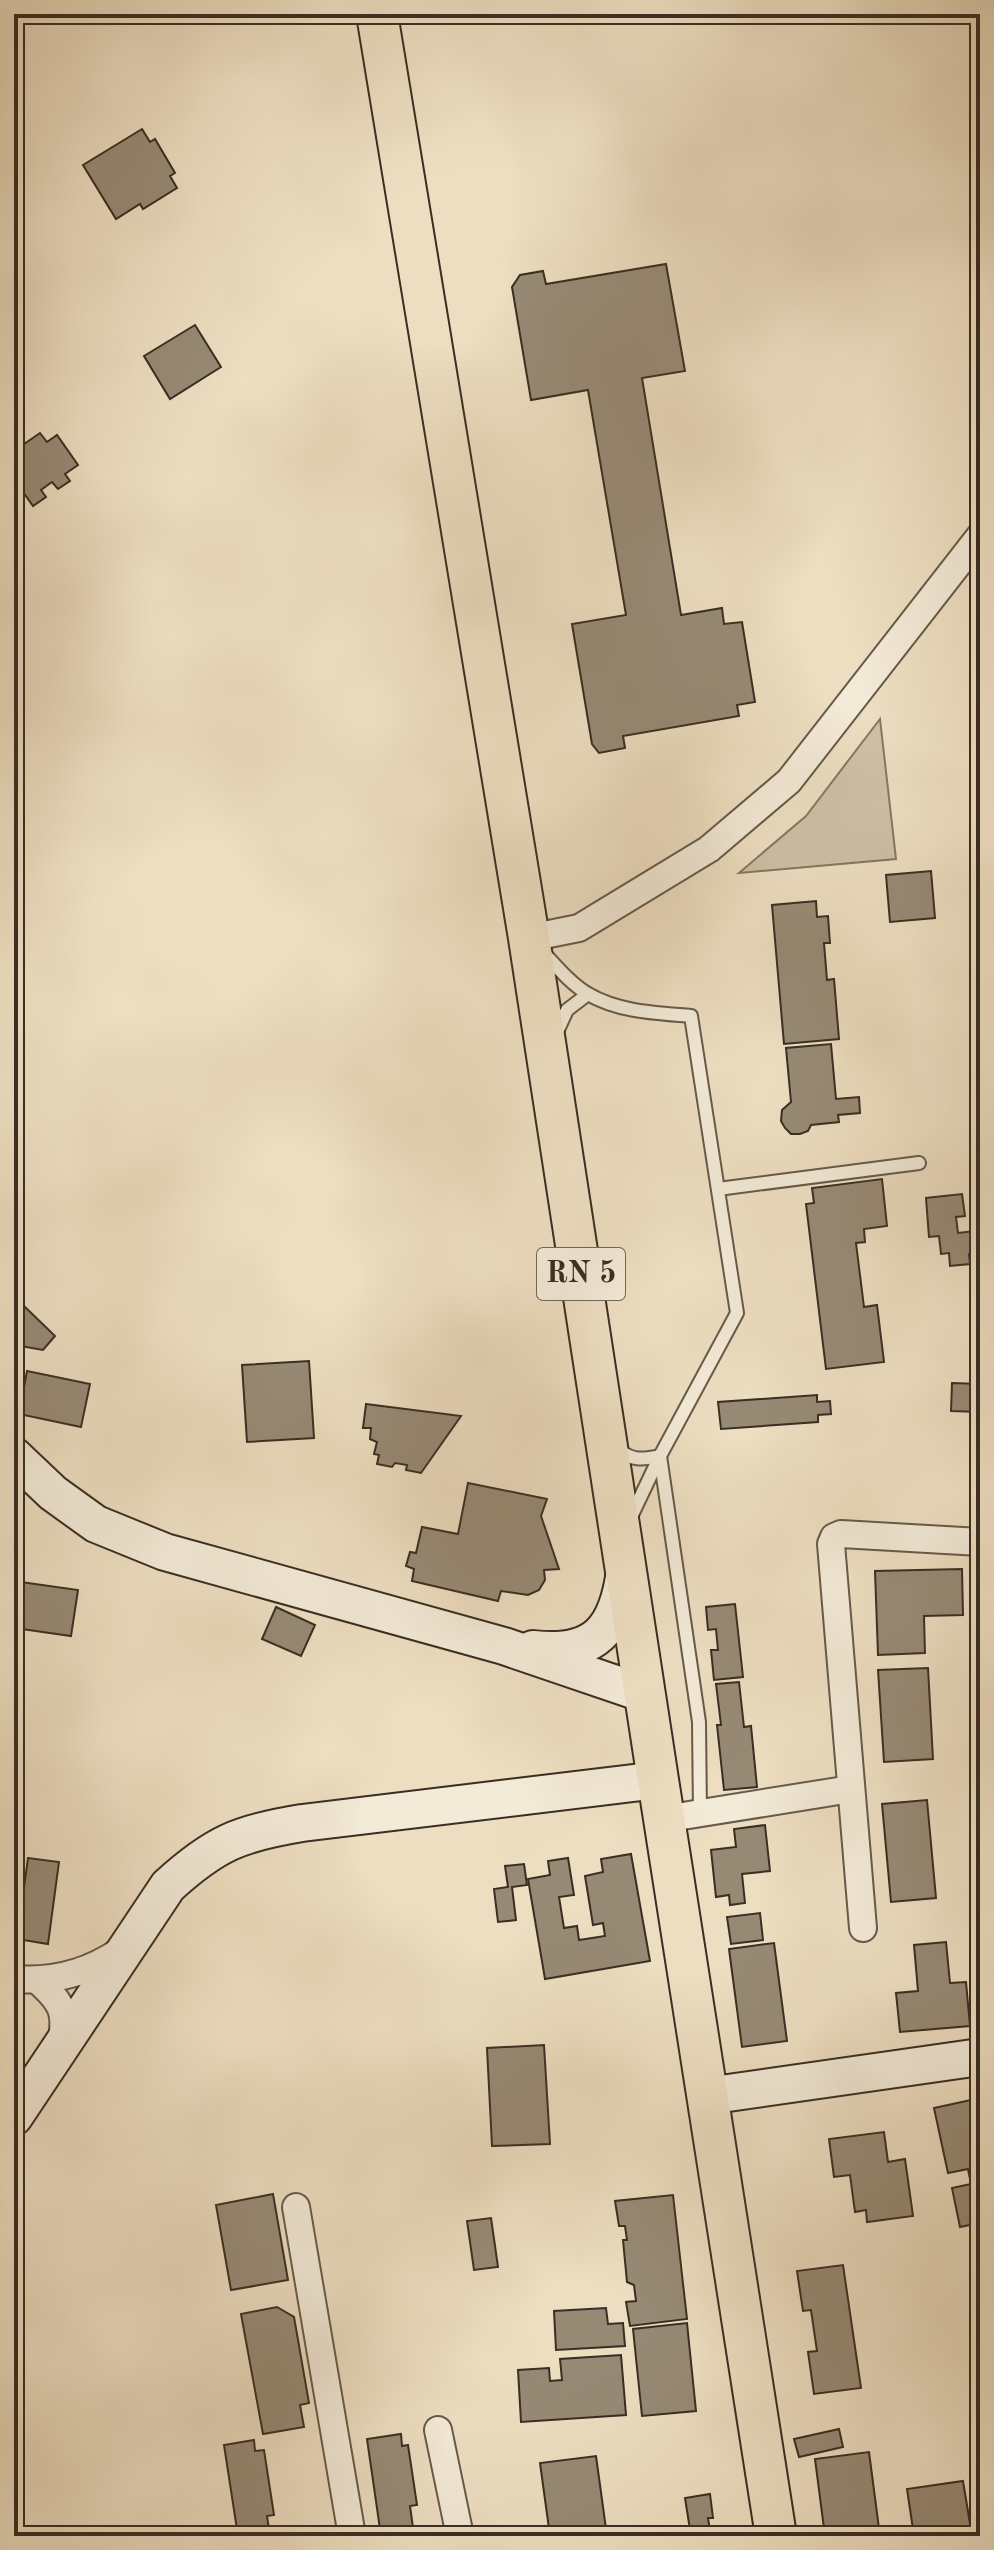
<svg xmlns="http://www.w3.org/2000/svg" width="994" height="2550" viewBox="0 0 994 2550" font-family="'Old Standard TT',serif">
	<rect width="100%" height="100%" fill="#eddec1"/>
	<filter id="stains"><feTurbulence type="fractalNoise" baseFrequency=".0025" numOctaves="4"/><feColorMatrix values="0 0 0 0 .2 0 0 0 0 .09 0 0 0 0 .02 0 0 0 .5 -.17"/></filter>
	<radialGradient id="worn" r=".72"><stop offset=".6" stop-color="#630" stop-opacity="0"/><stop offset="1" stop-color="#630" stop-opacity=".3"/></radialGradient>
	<path fill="#cec0a6" stroke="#847764" stroke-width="2" d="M880,719L896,859L739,873L806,816Z"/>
	<g fill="#978a75" stroke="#392e23" stroke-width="2">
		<path d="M142,129L150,142L155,139L175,173L170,176L177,188L143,209L140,204L116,219L83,165Z"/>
		<path d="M666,264L685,371L642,378L681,615L722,608L724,624L742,622L755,702L737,705L739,716L623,736L625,748L599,753L592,744L572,624L626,615L588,390L531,400L512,287L520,275L543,271L546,284Z"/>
		<path d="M195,325L221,367L170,399L144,356Z"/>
		<path d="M40,433L47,442L57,435L78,465L65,474L70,481L58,489L52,482L41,490L46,497L33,506L14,479V451Z"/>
		<path d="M931,871L935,918L890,922L886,875Z"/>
		<path d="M816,901L817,917L828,916L830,943H824L827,980L834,979L839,1039L784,1044L772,905Z"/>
		<path d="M831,1044L836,1099L859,1097L860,1113L838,1115L839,1122L811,1125L808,1131L800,1134H791L785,1128L781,1121L782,1110L791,1102L786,1048Z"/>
		<path d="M882,1179L887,1226L864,1229L865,1242L856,1243L864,1307L877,1305L884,1362L826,1369L806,1204L814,1203L812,1188Z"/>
		<path d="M962,1194L965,1216L956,1217L958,1233L974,1231L976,1253L969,1254L970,1264L950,1266L949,1253L941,1254L939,1236L929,1237L926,1198Z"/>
		<path d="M14,1283L24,1306L55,1336L43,1350L14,1345Z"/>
		<path d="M309,1361L314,1438L247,1442L242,1365Z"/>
		<path d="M27,1371L90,1384L81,1427L19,1414Z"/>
		<path d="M952,1383L980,1384V1412L951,1411Z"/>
		<path d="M817,1395V1402L830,1401L831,1414L818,1415V1422L721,1429L718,1402Z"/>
		<path d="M366,1404L461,1416L421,1473L406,1470L407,1465L395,1463L392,1467L377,1464L379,1455L374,1454L377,1442L370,1439L371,1428H363Z"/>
		<path d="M468,1483L547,1499L541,1516L559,1569L544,1570L545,1580L539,1590L528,1595L501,1591L498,1601L412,1581L414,1569L406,1566L410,1552L416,1553L422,1527L458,1534Z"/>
		<path d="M962,1569L963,1615L924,1616L925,1653L878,1655L875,1571Z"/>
		<path d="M14,1581L78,1590L71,1636L14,1628Z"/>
		<path d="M735,1604L743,1677L714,1680L711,1650H718L716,1629L708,1630L706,1607Z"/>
		<path d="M276,1607L315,1625L301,1656L262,1639Z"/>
		<path d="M928,1668L933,1759L884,1762L878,1670Z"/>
		<path d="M739,1682L744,1727L751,1726L757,1787L724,1790L717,1725H721L716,1684Z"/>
		<path d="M927,1800L936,1898L891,1902L882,1804Z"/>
		<path d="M765,1825L770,1871L742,1874L745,1903L730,1905L729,1895L716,1897L711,1850L736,1847L734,1829Z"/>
		<path d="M631,1854L650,1961L545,1979L528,1879L550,1875L548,1861L568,1858L574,1895L559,1897L564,1928L577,1926L579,1940L605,1936L603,1923L593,1925L585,1876L603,1872L601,1859Z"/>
		<path d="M28,1858L59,1862L48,1944L17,1939Z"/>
		<path d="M524,1864L527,1885L512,1887L516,1920L498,1922L494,1889L508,1887L505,1866Z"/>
		<path d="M760,1913L763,1940L731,1944L727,1917Z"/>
		<path d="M946,1942L950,1983L966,1982L970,2026L900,2032L896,1993L918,1991L914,1945Z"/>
		<path d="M774,1943L787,2041L742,2047L729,1949Z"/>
		<path d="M544,2045L550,2144L492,2146L487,2048Z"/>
		<path d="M980,2098V2223L960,2227L952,2188L971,2184L968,2169L948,2173L934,2108Z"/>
		<path d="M884,2132L888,2162L905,2159L913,2216L867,2222L866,2210L855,2212L850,2175L834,2177L829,2139Z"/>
		<path d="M273,2194L288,2280L231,2290L216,2205Z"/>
		<path d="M673,2195L687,2319L630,2326L626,2302L636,2301L634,2285L627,2282L623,2240H627L625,2226H619L615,2201Z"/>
		<path d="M491,2218L498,2267L474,2270L467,2221Z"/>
		<path d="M843,2265L861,2388L814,2394L808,2352L817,2351L811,2310L803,2311L797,2271Z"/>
		<path d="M277,2307L294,2317L309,2403L300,2405L304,2427L263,2434L241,2314Z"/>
		<path d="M606,2308L608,2324L623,2323L625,2346L556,2350L554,2311Z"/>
		<path d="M687,2323L696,2411L642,2416L633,2329Z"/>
		<path d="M621,2355L626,2415L521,2422L518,2370L549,2368L550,2381L562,2380L560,2359Z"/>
		<path d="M839,2429L843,2447L799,2457L794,2439Z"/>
		<path d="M401,2434L402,2446L408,2445L417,2505L410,2506L414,2535L421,2534L422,2536H381L367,2439Z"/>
		<path d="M254,2440L255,2451L264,2450L274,2515L267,2516L270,2536H238L224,2445Z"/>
		<path d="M869,2452L880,2536H825L815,2459Z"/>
		<path d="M596,2456L607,2536H550L540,2463Z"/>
		<path d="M963,2481L972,2536H914L907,2489Z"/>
		<path d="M710,2494L713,2518H708L711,2536H691L685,2498Z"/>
	</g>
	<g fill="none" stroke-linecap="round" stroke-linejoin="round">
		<defs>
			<g id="lane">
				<path d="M543,952C556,966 571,984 588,994C619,1012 656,1013 691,1016L737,1313L660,1456L630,1519"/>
				<path d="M556,1034L567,1010L588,994"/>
				<path d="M718,1189L919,1163"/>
				<path d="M617,1448C631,1461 642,1460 660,1456L699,1722L700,1813"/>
			</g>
			<g id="street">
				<path d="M529,938L579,928L709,849L789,781L980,536"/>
				<path d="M664,1819L851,1789"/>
				<path d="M863,1928L831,1544L834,1537L841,1534L980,1542"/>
				<path d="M14,1979C53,1982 88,1973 120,1951"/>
				<path d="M38,1981C63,2003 68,2014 60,2047"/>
				<path d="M296,2207L352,2536"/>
				<path d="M438,2430L460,2536"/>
			</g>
			<g id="secondary">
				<path d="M14,1456L53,1493L96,1524L165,1552L504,1646L645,1694"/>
				<path d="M533,1649C595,1656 617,1630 625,1571"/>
				<path d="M707,2096L980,2057"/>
				<path d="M14,2117L168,1886C215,1843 240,1833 302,1823L658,1780"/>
			</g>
			<path id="primary" d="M377,14L529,938L658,1780L776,2536"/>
		</defs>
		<use href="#lane" stroke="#665a4a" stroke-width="16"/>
		<use href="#street" stroke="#665a4a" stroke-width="30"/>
		<use href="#secondary" stroke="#392e23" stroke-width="40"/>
		<use href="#primary" stroke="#392e23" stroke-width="44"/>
		<use href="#lane" stroke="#f3ead7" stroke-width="12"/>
		<use href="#street" stroke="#f3ead7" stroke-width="26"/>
		<use href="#secondary" stroke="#f3ead7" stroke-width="36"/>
		<use href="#primary" stroke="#eddec1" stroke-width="40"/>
	</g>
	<g text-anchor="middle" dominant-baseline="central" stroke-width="6" stroke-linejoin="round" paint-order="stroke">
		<rect fill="#f3ead7" stroke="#716659" stroke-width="2" x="537" y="1248" width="88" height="52" rx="6"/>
		<g font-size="30" font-weight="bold" fill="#392e23">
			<text x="581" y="1274">RN 5</text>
		</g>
	</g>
	<rect width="994" height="2550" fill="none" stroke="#eddec1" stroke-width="48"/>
	<rect x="16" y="16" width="962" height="2518" fill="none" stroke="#392e23" stroke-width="4"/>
	<rect x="24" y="24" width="946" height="2502" fill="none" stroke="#392e23" stroke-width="2"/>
	<rect width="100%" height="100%" filter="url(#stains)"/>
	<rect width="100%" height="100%" fill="url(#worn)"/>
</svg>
